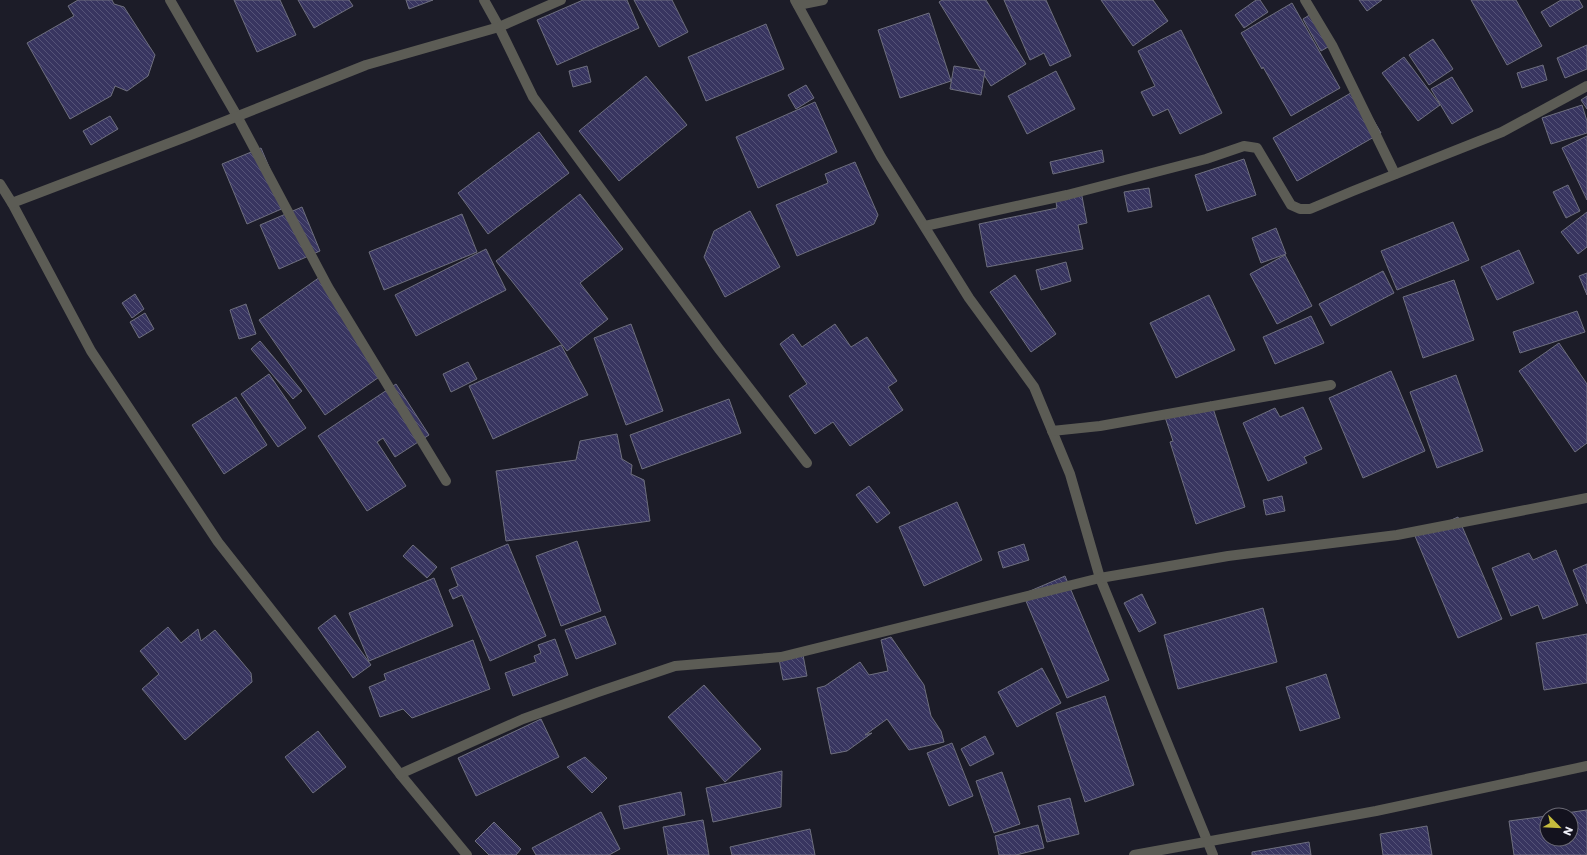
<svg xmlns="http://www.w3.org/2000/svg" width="1587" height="855" viewBox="0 0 1587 855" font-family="Poppins,sans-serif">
	<defs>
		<pattern id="building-back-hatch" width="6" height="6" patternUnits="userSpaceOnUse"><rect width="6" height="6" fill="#383560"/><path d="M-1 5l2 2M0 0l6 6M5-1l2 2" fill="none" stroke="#555378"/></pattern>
	</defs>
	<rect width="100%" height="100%" fill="#1c1c28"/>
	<g fill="url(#building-back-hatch)" stroke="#6e6f7e">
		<path d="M78,0H112L114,4L124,7L155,55L148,76L127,91L115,86L111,96L70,119L27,43L74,16L68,6Z"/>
		<path d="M234,0H280L296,35L257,52Z"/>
		<path d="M298,0H349L353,6L314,28Z"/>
		<path d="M406,0H433L409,9Z"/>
		<path d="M583,0H627L639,28L557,65L537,20Z"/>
		<path d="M634,0H672L688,32L659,47Z"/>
		<path d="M942,0H986L1026,64L991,86L939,2Z"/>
		<path d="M1004,0H1046L1071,56L1050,66L1044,53L1030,60Z"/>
		<path d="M1101,0H1153L1168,21L1133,46Z"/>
		<path d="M1256,0H1260L1268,12L1244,28L1235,15Z"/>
		<path d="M1359,0H1382L1367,11Z"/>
		<path d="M1471,0H1516L1542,46L1507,65Z"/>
		<path d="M1561,0H1579L1583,7L1550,27L1541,12Z"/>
		<path d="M1292,3L1340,88L1291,116L1263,67L1262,69L1241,33Z"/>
		<path d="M1316,11L1335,43L1321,51L1303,19Z"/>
		<path d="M929,13L951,81L900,98L878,30Z"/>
		<path d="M766,24L784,69L706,101L688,57Z"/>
		<path d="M1181,30L1222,113L1180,134L1168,109L1153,116L1141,92L1155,86L1138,51Z"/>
		<path d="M1433,39L1453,69L1429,85L1409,55Z"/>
		<path d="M1587,45V69L1565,78L1557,58Z"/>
		<path d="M1404,57L1440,105L1418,121L1382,73Z"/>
		<path d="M1543,65L1547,80L1522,88L1517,73Z"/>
		<path d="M587,66L591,82L573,87L569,71Z"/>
		<path d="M954,66L985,71L981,95L950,89Z"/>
		<path d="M1056,71L1075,109L1027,134L1008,96Z"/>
		<path d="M646,76L687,125L619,181L579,131Z"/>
		<path d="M1452,77L1473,111L1452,124L1431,89Z"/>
		<path d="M806,85L814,98L796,109L788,95Z"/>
		<path d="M1356,90L1381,133L1297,181L1273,138Z"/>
		<path d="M1587,96V109L1581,100Z"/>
		<path d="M815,102L837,152L758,188L736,137Z"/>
		<path d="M1582,105L1587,121V133L1551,144L1542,118Z"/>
		<path d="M110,116L118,129L91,145L83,131Z"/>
		<path d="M539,132L569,173L488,234L458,193Z"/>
		<path d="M1587,136V200L1562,148Z"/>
		<path d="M261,148L286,207L247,224L222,164Z"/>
		<path d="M1102,150L1104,162L1053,174L1050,162Z"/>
		<path d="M1244,159L1256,195L1207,211L1195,175Z"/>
		<path d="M855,162L878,215L874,224L797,256L776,205L828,183L825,174Z"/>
		<path d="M1568,185L1580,211L1566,218L1553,192Z"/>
		<path d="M1149,188L1152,207L1128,212L1124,192Z"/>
		<path d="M1081,191L1087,223L1078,225L1083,249L987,267L979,224L1057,208L1055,196Z"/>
		<path d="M580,194L623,249L580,283L608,319L567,351L496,261Z"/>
		<path d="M302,207L320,251L279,269L260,225Z"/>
		<path d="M750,211L780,267L725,297L704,257L714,231Z"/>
		<path d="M1587,212V247L1578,254L1561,232Z"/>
		<path d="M462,214L477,252L384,290L369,252Z"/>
		<path d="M1453,222L1469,260L1397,290L1381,251Z"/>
		<path d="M1276,228L1286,254L1261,263L1252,238Z"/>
		<path d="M486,249L506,290L416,336L395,295Z"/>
		<path d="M1519,250L1534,283L1497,300L1481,267Z"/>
		<path d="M1285,255L1312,306L1277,324L1250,274Z"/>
		<path d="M1066,262L1071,281L1041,290L1036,270Z"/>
		<path d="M1383,271L1394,293L1331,326L1319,304Z"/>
		<path d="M1587,273V295L1579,276Z"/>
		<path d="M1015,275L1056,334L1031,352L990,292Z"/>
		<path d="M320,277L382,375L325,415L259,320Z"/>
		<path d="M1454,280L1474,340L1423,358L1403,297Z"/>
		<path d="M135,294L144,309L132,318L122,303Z"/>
		<path d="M1209,295L1235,350L1176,378L1150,323Z"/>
		<path d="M246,304L256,334L239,339L230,310Z"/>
		<path d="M1577,311L1585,332L1520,353L1513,332Z"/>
		<path d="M145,313L154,329L139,338L130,322Z"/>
		<path d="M1311,316L1324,343L1275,364L1263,337Z"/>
		<path d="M631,324L663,411L626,425L594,338Z"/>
		<path d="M835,324L851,347L867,337L897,381L888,387L903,410L850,446L833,422L815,434L789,396L807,384L780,344L793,334L802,347Z"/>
		<path d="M260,341L302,391L293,399L251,349Z"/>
		<path d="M1559,343L1587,384V443L1575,452L1519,371Z"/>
		<path d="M561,345L588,395L493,439L469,386Z"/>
		<path d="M468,362L477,379L451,392L443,374Z"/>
		<path d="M1391,371L1425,451L1363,478L1329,398Z"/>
		<path d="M269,374L306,428L278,447L241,394Z"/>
		<path d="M1456,375L1483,451L1437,468L1410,392Z"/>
		<path d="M396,384L429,435L395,457L383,438L377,442L406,486L367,511L318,436Z"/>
		<path d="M236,397L267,445L224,474L192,425Z"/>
		<path d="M729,399L741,433L642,469L630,435Z"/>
		<path d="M1211,402L1245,507L1196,524L1170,442L1173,441L1165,417Z"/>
		<path d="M1303,407L1322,449L1304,457L1307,463L1268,481L1243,423L1275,408L1280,417Z"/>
		<path d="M617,434L622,459L632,465L631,474L644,480L650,521L506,541L496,471L576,460L580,441Z"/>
		<path d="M869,486L890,513L877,523L856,495Z"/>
		<path d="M1282,496L1285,511L1266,515L1263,500Z"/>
		<path d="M957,502L982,560L924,586L899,527Z"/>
		<path d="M1458,517L1502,619L1458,638L1415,536Z"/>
		<path d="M577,541L601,611L561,626L536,556Z"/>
		<path d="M508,544L546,636L490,661L462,595L453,599L449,590L458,586L451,568Z"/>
		<path d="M1024,544L1029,560L1003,568L998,552Z"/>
		<path d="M413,545L437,567L427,578L403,556Z"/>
		<path d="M1556,550L1578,605L1543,619L1538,605L1511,616L1492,568L1529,553L1533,560Z"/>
		<path d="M1587,564V604L1573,570Z"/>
		<path d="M1065,576L1109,680L1067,698L1023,594Z"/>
		<path d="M434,578L453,626L369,661L349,613Z"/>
		<path d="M1142,594L1156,623L1139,632L1124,603Z"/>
		<path d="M1263,608L1277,662L1178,689L1164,635Z"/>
		<path d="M335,615L371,665L353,678L318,628Z"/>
		<path d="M605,616L616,644L576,659L565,630Z"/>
		<path d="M168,627L181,643L198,629L201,641L215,630L251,673L252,682L185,740L142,689L159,674L140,651Z"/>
		<path d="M1587,634V683L1544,690L1536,643Z"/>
		<path d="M891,637L924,685L931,716L941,731L944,742L909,750L887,719L865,735L872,733L847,751L831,754L817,688L825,686L860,662L869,675L888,671L881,640Z"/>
		<path d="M555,639L568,675L513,696L505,673L536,662L534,656L541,653L538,645Z"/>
		<path d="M473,640L490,689L412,718L403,709L380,717L369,687L386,680L384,674Z"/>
		<path d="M803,655L807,676L783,680L779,659Z"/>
		<path d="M1042,668L1061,703L1017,727L998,692Z"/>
		<path d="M1326,674L1340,718L1300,731L1286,687Z"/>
		<path d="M704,685L761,749L725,782L668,717Z"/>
		<path d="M1105,696L1134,785L1085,802L1056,713Z"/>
		<path d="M541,719L559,757L476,796L458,758Z"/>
		<path d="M318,731L346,767L313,793L285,757Z"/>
		<path d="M985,736L994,754L970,766L961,749Z"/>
		<path d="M952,743L973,796L949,806L927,753Z"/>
		<path d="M585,757L607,778L592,793L567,767Z"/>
		<path d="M782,771L781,807L713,822L706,788Z"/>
		<path d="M1002,772L1020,824L994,833L976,781Z"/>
		<path d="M681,792L685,815L624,829L619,806Z"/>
		<path d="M1070,798L1079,834L1047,842L1038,806Z"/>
		<path d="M1587,810V855H1514L1509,821L1547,816V839H1571V815H1552Z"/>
		<path d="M601,812L620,849L609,855H536L532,848Z"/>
		<path d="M703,820L709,855H668L663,827Z"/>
		<path d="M494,822L521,849L516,855H489L475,841Z"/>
		<path d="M1038,825L1044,848L1016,855H999L995,836Z"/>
		<path d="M1427,826L1432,855H1383L1380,834Z"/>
		<path d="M810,829L815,855H732L730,847Z"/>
		<path d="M1309,842L1311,855H1252V852Z"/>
	</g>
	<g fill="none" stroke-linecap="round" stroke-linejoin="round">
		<g stroke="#5c5c55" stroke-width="10">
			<path d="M170,0L237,116L328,287L446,481"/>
			<path d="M484,0L499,27L533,97L719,349L807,463"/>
			<path d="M795,0L881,157L969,298L1034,387L1070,474L1100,578L1213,855"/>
			<path d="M1305,0L1332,45L1395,174"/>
			<path d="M798,5L823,0"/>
			<path d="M0,184L12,203L91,351L218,542L400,774L467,855"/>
			<path d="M12,203L188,136L366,65L499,27L561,0"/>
			<path d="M925,226L1067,195L1206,159L1244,146L1257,148L1291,205L1300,209H1310L1353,191L1502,132L1587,86"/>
			<path d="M1052,431L1100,426L1331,385"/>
			<path d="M400,774L523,719L598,692L675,666L781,657L1100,578L1228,556L1397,535L1587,498"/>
			<path d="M1134,855L1376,811L1587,766"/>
		</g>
	</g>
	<g transform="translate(1559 827) rotate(114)"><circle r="19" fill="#13121e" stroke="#6b6a75"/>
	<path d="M0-3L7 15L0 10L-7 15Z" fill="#c5bc3d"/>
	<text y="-6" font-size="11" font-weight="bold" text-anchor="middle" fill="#efeff8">N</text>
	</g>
</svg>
